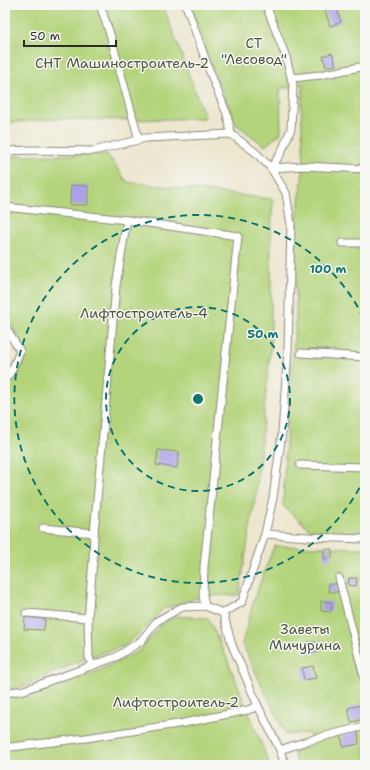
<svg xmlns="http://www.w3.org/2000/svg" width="370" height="770" viewBox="0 0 370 770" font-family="'Shantell Sans',sans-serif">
	<rect width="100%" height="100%" fill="#f6f6f2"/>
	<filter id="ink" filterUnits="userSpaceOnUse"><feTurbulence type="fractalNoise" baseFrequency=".025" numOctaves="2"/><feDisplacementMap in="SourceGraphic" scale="8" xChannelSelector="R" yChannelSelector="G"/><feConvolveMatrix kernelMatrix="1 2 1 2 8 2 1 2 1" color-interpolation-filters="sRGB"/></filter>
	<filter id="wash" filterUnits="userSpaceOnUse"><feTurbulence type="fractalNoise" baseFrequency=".012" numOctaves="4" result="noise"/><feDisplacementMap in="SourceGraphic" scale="16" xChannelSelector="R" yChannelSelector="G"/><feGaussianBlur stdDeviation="0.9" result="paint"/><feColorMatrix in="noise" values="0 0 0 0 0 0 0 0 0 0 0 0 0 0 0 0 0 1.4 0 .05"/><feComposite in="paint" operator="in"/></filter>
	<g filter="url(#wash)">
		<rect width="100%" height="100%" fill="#ede6cd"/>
		<g fill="#b4d47c" stroke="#708054">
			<path d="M5,5H163L205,118L134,120L57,119L5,123Z"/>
			<path d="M191,5H365V532H313L283,506L285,456L296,316L295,233L304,166L301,107L303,84L280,89L281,133L265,146L236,124L204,48Z"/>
			<path d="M107,154L127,182L273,199L271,234V342L256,493L239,595L203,596L163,609L142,631L124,646L89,657L24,686L5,690V359L16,376L25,361L24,351L5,310V156Z"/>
			<path d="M274,546L365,548V765H298L293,752L311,746L309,733L286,735L242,644L254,599Z"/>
			<path d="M176,616L208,618L225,654L270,765H5V695L37,690L96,672L139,651L161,625Z"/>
		</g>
		<g id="blocks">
			<g fill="#aca1e8">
				<path d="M273,5H283V7L274,9Z"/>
				<path d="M336,6L341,22L330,26L325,10Z"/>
				<path d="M332,53L336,65L326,67L323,56Z"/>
				<path d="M71,185L88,186V205H70Z"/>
				<path d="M310,349H326L325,358L309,357Z"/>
				<path d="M158,450L179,452L177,468L156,465Z"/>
				<path d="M324,549H332V558L324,559Z"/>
				<path d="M349,578H357L356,586L348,585Z"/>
				<path d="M328,584H337L338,592H329Z"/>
				<path d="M321,601L332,602L331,612L321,611Z"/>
				<path d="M25,617L45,619L44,630L24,629Z"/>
				<path d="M365,637V654L360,639Z"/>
				<path d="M306,642H319V652L307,653Z"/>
				<path d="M313,666L316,678L304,680L302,668Z"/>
				<path d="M365,704V719L351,722L348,708Z"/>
				<path d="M358,732L359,744L343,747L341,734Z"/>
			</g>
		</g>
	</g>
	<g filter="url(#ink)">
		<use href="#blocks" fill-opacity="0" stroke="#8c887c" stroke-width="1"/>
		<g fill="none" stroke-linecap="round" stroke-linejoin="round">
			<defs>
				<g id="service">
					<path d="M100,5L110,34L139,140"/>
					<path d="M186,5L211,75L227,114L231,134"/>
					<path d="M266,5L286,57L293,85L291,129L281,153L271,168"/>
					<path d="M292,78L320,75L365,66"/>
					<path d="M5,151L33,150L93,151L146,138L231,134L255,152L271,168L286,193L291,225L288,350L282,433L273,498L265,534L242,602L223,613L232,645L258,706L280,750L285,765"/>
					<path d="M271,168L304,166L365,169"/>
					<path d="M5,207L127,220L238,236L204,567L203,596L205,606"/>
					<path d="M342,243H365"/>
					<path d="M5,326L20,351L12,370L5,380"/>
					<path d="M301,353L365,357"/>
					<path d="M300,465L365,467"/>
					<path d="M43,528L94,533"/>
					<path d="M265,534L309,537L365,539"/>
					<path d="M339,578L365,681"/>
					<path d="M26,613L88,618"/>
					<path d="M92,666L89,657L88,618L93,561L94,533L106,400L116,286L127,220"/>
					<path d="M5,693L24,690L116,657L141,641L157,621L182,607L205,606L223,613"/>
					<path d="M11,747L86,738L184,723L248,710L258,706"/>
					<path d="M280,750L310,740L365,726"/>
				</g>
			</defs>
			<use href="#service" stroke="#8c887c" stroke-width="9"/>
			<use href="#service" stroke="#fff" stroke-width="7"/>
		</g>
	</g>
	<g fill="none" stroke="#0f766e" stroke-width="2" stroke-dasharray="7 5">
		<circle cx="198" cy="399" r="92"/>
		<path d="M365 477A184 184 0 1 1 365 321"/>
	</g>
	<g text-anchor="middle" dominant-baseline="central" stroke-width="3" stroke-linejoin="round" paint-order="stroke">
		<g font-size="14" fill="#4d553f" stroke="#f6f6f2">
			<text x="254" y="43">СТ<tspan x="254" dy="16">"Лесовод"</tspan></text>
			<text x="122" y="63">СНТ Машиностроитель-2</text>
			<text x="144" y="313">Лифтостроитель-4</text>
			<text x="305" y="629">Заветы<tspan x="305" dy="16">Мичурина</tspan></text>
			<text x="176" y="702">Лифтостроитель-2</text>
		</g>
	</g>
	<circle cx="198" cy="399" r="6" fill="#0f766e" stroke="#f6f6f2" stroke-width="2"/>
	<g font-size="12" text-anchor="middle" font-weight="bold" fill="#0f766e" stroke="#f6f6f2" stroke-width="3" stroke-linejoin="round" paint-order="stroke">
		<text x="328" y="273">100 m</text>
		<text x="263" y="338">50 m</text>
	</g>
	<rect width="370" height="770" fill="none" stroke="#f6f6f2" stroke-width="20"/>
	<path d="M24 40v6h92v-6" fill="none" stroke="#2b2b2b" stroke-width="2"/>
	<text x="30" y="40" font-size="12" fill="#2b2b2b" stroke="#f6f6f2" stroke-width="3" paint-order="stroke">50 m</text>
</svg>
